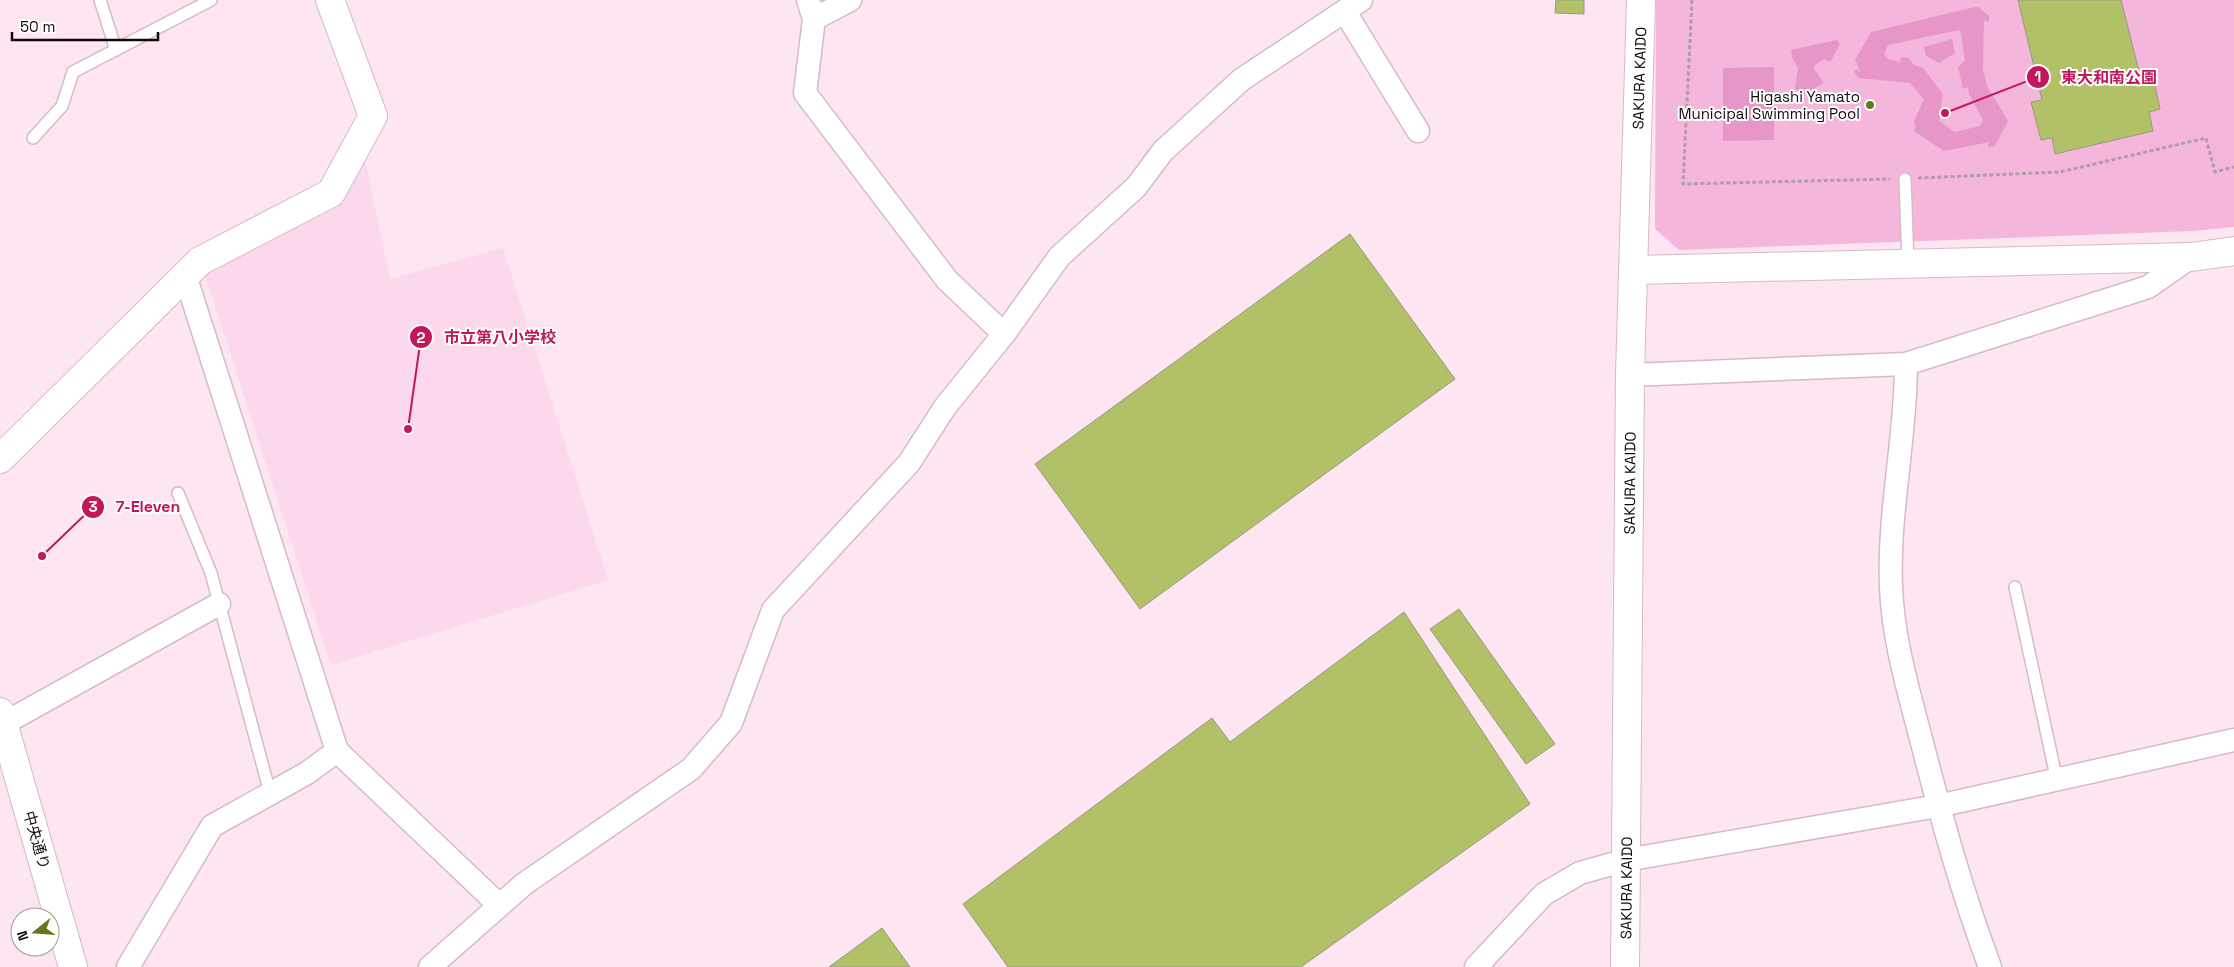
<svg xmlns="http://www.w3.org/2000/svg" width="2234" height="967" viewBox="0 0 2234 967" font-family="'Space Grotesk','Noto Sans JP',sans-serif">
	<rect width="100%" height="100%" fill="#fde5f2"/>
	<path fill="#fcd8ec" d="M364,154L390,279L503,248L608,580L331,665L205,275L332,204Z"/>
	<path fill="#f4b6da" d="M1656,0H2234V227L2193,231L1679,250L1655,229Z"/>
	<g fill="#e797c7" fill-rule="evenodd">
		<path d="M1975,7H1978L1989,16V22L1984,20L1983,70L1987,86L2008,121L1995,146L1989,148L1988,144L1990,142L1944,151L1914,131L1916,127L1914,121L1924,99L1910,83L1858,78L1854,71L1857,69L1859,72L1860,71L1855,60L1871,32ZM1959,30L1961,34L1965,60L1958,67L1963,89L1968,87L1969,94L1983,120L1980,126L1955,132L1939,121L1943,94L1923,68L1914,65L1908,58L1901,57L1900,61L1903,63L1888,59L1884,54L1888,45Z"/>
		<path d="M1952,39L1955,53L1939,63L1926,56L1924,47Z"/>
		<path d="M1837,40L1840,44L1830,62L1824,59L1815,65L1814,69L1824,83L1804,94L1795,89L1798,68L1792,57L1791,50Z"/>
		<path d="M1774,67V140L1723,141V68Z"/>
	</g>
	<g fill="#b2c068" stroke="#969b81">
		<path d="M1556,0H1584V14L1555,13Z"/>
		<path d="M2018,0H2121L2141,79L2153,76L2160,109L2149,112L2153,131L2055,154L2052,138L2041,140L2031,102L2042,100Z"/>
		<path d="M1350,234L1455,379L1140,609L1035,464Z"/>
		<path d="M1459,609L1555,744L1526,764L1430,629Z"/>
		<path d="M1404,612L1530,804L1301,967H1008L963,904L1212,718L1230,742Z"/>
		<path d="M882,928L910,967H829Z"/>
	</g>
	<g fill="none" stroke-linecap="round" stroke-linejoin="round">
		<defs>
			<g id="lane">
				<path d="M100,0L116,50"/>
				<path d="M33,138L62,106L73,72L211,0"/>
				<path d="M1905,179L1908,264"/>
				<path d="M178,493L211,573L270,793"/>
				<path d="M2015,587L2057,781"/>
			</g>
			<g id="street">
				<path d="M808,0L814,19L805,93L947,280L1004,334"/>
				<path d="M1345,12L1418,131"/>
				<path d="M814,19L850,0"/>
				<path d="M1906,364C1906,438 1888,512 1891,587C1893,639 1908,689 1921,739C1941,816 1962,893 1990,967"/>
				<path d="M1630,375L1906,364L2148,287L2191,257"/>
				<path d="M3,724L219,604"/>
				<path d="M337,751L499,905"/>
				<path d="M128,967L212,826L307,773L337,751L185,275"/>
				<path d="M430,967L524,884L691,769L731,723L773,610L909,463L945,407L1004,334L1059,257L1136,187L1163,151L1241,80L1361,0"/>
				<path d="M1476,967L1544,894L1580,873L1626,860L1938,806L2234,740"/>
			</g>
			<g id="secondary">
				<path d="M1634,270L2191,257L2234,251"/>
				<path d="M0,459L200,261L331,193L373,116L330,0"/>
				<path d="M0,712L73,967"/>
				<path id="s1" d="M1625,967L1630,375L1641,0"/>
			</g>
		</defs>
		<use href="#lane" stroke="#d5bac9" stroke-width="14"/>
		<use href="#street" stroke="#d5bac9" stroke-width="25"/>
		<use href="#secondary" stroke="#d5bac9" stroke-width="30"/>
		<g stroke="#b09da7" stroke-width="3" stroke-dasharray="4 2.5" stroke-linecap="butt">
			<path d="M1692,0L1683,184L1890,179"/>
			<path d="M1918,178L2060,172L2206,138L2215,172L2234,167"/>
		</g>
		<use href="#lane" stroke="#fff" stroke-width="11"/>
		<use href="#street" stroke="#fff" stroke-width="22"/>
		<use href="#secondary" stroke="#fff" stroke-width="28"/>
	</g>
	<circle fill="#6a7520" stroke="#fff" stroke-width="2" cx="1870" cy="105" r="5"/>
	<g text-anchor="middle" dominant-baseline="central" stroke-width="4" stroke-linejoin="round" paint-order="stroke">
		<g font-size="15" fill="#11080e" stroke="#fff">
			<text stroke="none"><textPath href="#s1" startOffset="889">SAKURA KAIDO</textPath></text>
			<text stroke="none"><textPath href="#s1" startOffset="484">SAKURA KAIDO</textPath></text>
			<text transform="translate(37 840) rotate(74)">中央通り</text>
			<text stroke="none"><textPath href="#s1" startOffset="79">SAKURA KAIDO</textPath></text>
		</g>
		<g font-size="15" fill="#11080e" stroke="#fff" text-anchor="end">
			<text x="1860" y="96">Higashi Yamato<tspan x="1860" dy="17">Municipal Swimming Pool</tspan></text>
		</g>
	</g>
	<path fill="none" stroke="#c2185b" stroke-width="2" d="M1945 113L2038 77M408 429L421 337M42 556L93 507"/>
	<g fill="#c2185b" stroke="#fff" stroke-width="2">
		<circle cx="1945" cy="113" r="5"/>
		<circle cx="408" cy="429" r="5"/>
		<circle cx="42" cy="556" r="5"/>
		<circle cx="2038" cy="77" r="12"/>
		<circle cx="421" cy="337" r="12"/>
		<circle cx="93" cy="507" r="12"/>
	</g>
	<g font-size="15" text-anchor="middle" font-weight="bold" fill="#fff">
		<text x="2038" y="82">1</text>
		<text x="421" y="343">2</text>
		<text x="93" y="512">3</text>
	</g>
	<g font-size="16" text-anchor="middle" font-weight="bold" fill="#c2185b" stroke="#fff" stroke-width="4" stroke-linejoin="round" paint-order="stroke">
		<text x="2109" y="83">東大和南公園</text>
		<text x="500" y="343">市立第八小学校</text>
		<text x="148" y="512">7-Eleven</text>
	</g>
	<g transform="translate(35 932) rotate(253)"><circle r="24" fill="#ffffff" stroke="#a09c9f"/>
	<path d="M0-4L9 19L0 12L-9 19Z" fill="#6a7520"/>
	<text y="-8" font-size="14" font-weight="bold" text-anchor="middle" fill="#11080e">N</text>
	</g>
	<path d="M12 32v8h146v-8" fill="none" stroke="#11080e" stroke-width="2.5"/>
	<text x="20" y="32" font-size="15" fill="#11080e" stroke="#ffffff" stroke-width="4" paint-order="stroke">50 m</text>
</svg>
